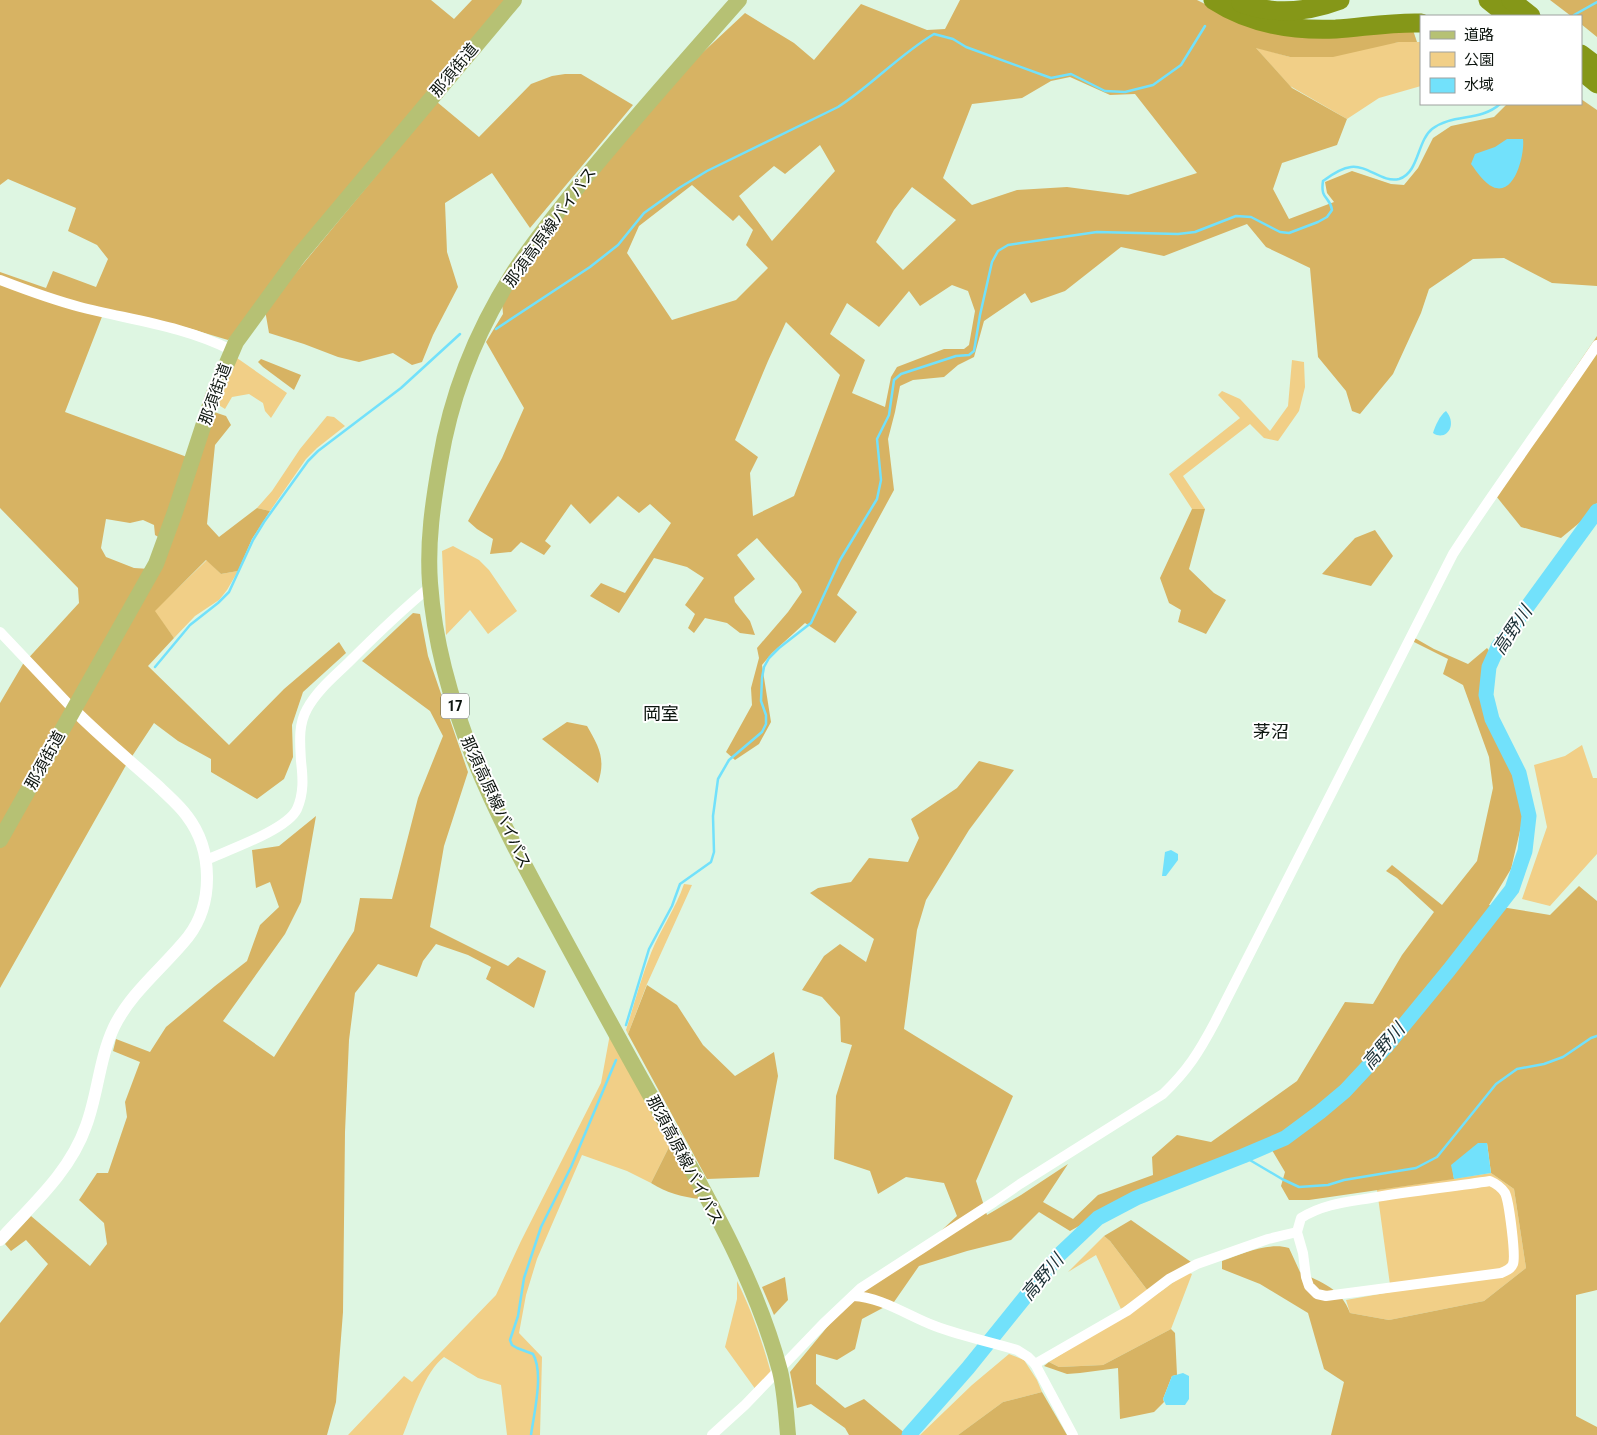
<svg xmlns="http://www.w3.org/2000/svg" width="1597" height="1435" viewBox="0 0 1597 1435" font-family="'Roboto Condensed','Noto Sans JP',sans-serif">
	<rect width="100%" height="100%" fill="#def6e2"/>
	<g fill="#f1cf87">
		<path d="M1399,42H1421V86L1379,98L1347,119L1290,86L1255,47L1290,57Z"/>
		<path d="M237,358L287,393L271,418L265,411L263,403L249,394L232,397L225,409L217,404Z"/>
		<path d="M1292,360L1304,362L1305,387L1299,411L1278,441L1264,438L1250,424L1183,476L1205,509H1192L1169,474L1240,418L1218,395L1222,391L1240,399L1270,431L1288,406Z"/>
		<path d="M327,416L334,417L345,426L317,448L306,459L270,511L257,508L272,491L300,449Z"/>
		<path d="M453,546L479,560L489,570L517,611L488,634L470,610L446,635L442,551Z"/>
		<path d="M207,560L221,574L238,571L227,590L219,600L195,616L174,638L154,611Z"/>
		<path d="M1582,745L1593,778H1597V854L1550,906L1522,899L1547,827L1534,765L1565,756Z"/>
		<path d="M684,884L692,885L647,984L628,1034L626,1030C634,1005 641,978 651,953C660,930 676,908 684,884Z"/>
		<path d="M610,1034L670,1145L651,1183L627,1171L582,1155L537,1259L526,1295L519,1333L542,1357L540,1435H507L501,1385L478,1378L444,1357C425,1371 412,1413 403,1435H348L404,1376L412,1382L496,1295L521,1241L601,1083Z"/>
		<path d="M1491,1173L1514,1189L1526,1268L1484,1301L1389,1320L1350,1313L1346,1300L1391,1292L1377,1190Z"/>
		<path d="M1104,1236L1110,1241L1148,1291L1121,1309L1096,1255L1068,1272Z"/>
		<path d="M1187,1272L1192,1274L1171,1329L1103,1365L1059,1367L1049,1362L1163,1290Z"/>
		<path d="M737,1281C752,1311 762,1341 771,1373L756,1390L725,1347L737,1299Z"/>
		<path d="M1009,1354L1024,1360L1037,1380L1042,1392L1003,1402L958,1435H920L972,1385Z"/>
	</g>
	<g fill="#d7b363" fill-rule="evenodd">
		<path d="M0,0H431L454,19L472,0H507L228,340L188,328L105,309L65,412L187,457L160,538L155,535L154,525L143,520L130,523L106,519L101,548L106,557L134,568L150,569L214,412L226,416L231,425L215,445L207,524L219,537L257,508L270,511L252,539L238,571L221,574L206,560L155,611L174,638L148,666L229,745L284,689L339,642L346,653L303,692L292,725L293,757L284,779L257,799L211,772V759L178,741L154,723L125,767L0,988V703L23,664L79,603L78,588L0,508V272L46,288L53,271L96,287L108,259L97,245L68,231L76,208L8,179L0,185Z"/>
		<path d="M960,0H1197L1251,27L1413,30L1417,42H1399L1333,57H1290L1256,48L1292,88L1347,119L1337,145L1282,163L1273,189L1289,219L1334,202L1327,193L1325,182L1352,171L1391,184L1404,185L1418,168L1433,138L1451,126L1494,117L1507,104H1581V99L1597,110V286L1552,283L1504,258L1473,259L1429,289L1421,313L1393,374L1360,414L1352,411L1346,391L1318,357L1310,268L1266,247L1247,224L1164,256L1121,247L1065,291L1031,303L1025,293L984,321L974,357L958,365L944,377L913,380L900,386L895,412L888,439L894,490L837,595L857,612L835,643L805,623L772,653L762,665L771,722L759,744L735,760L726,752L752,705L751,688L759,658L757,648L788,612L802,592L797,583L757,538L737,555L755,579L734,597L735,602L750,621L755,635L740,633L727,623L705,618L694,633L688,628L695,614L685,605L704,578L687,567L654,558L619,613L590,596L601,583L625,593L671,523L650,504L639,513L618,496L590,524L571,504L545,541L551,546L544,555L521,542L511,552L490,554L493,539L477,529L468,521L502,458L524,408L486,342L503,314L502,302L568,205L699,56L745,13L794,43L814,60L861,4L927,30L945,29ZM1070,77L1110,95L1135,94L1197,173L1128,195L1067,187L1017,190L972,205L943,178L972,104L1022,98L1051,81ZM820,145L835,171L772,241L739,196L774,166L785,174ZM692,185L733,221L739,215L753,230L746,245L768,268L736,300L672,320L627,253L639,226ZM912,187L956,220L903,270L876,242L894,210ZM952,285L968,291L975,311L969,345L964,349H944L897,367L891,377L885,407L852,393L865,360L830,334L847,303L879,327L909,291L920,306ZM786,322L840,375L794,496L753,516L750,473L758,457L735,440L768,361Z"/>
		<path d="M1550,0H1597V37L1581,24V16H1571Z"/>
		<path d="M565,74H581L633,105L530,228L492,173L445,203L447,252L458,287L433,335L422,362L412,365L393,353L359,362L338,357L304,344L269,333L265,310L437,102L479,137L531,84L552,76Z"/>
		<path d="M1597,336V503L1584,519L1561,538L1521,527L1492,491Z"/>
		<path d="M261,359L301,375L294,390L263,367L258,362Z"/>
		<path d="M1192,509H1205L1189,569L1214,593L1226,600L1206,634L1178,622L1181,610L1169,603L1160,578Z"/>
		<path d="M1375,530L1393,556L1371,586L1322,574L1355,538Z"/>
		<path d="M413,613L420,614L428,656L468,772L444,846L430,927L508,966L518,957L546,971L534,1008L486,979L491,967L468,955L436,944L423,961L417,977L378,964L355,993L349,1040L345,1132L343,1312L336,1402L327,1435H0V1323L48,1264L26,1240L11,1251L5,1244L31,1216L90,1266L107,1244L104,1223L79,1200L97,1173H108L127,1117L125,1102L140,1062L113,1051L116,1039L150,1052L166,1027L215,986L247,961L260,925L279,907L270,882L256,888L252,850L279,846L316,816L301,902L285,934L223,1021L274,1057L354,931L360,898L392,899L418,798L443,736L430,711L362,661Z"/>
		<path d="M1413,637L1434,649L1468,664L1487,648L1491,653L1486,664L1483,685L1488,724L1513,769L1523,818L1511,869L1489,905L1550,915L1579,886L1597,901V1290L1576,1295V1416L1597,1427V1435H1331L1344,1382L1324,1369L1308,1313L1260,1284L1222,1269V1261C1242,1254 1268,1242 1289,1248L1300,1272C1322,1283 1341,1288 1350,1313L1389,1320L1484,1301L1526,1268L1514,1189L1491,1173L1487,1143L1452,1165L1454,1179L1309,1200H1289L1281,1186L1285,1172L1266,1140L1144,1190L1070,1231L1039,1212L1011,1240L967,1251L919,1266L894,1302L862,1319L855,1349L837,1360L816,1354V1384L845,1408L864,1399L907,1435H849L845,1428L811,1404L797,1408L790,1372L833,1320L864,1290L916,1254L957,1216L944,1183L906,1177L878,1194L870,1171L834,1159L836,1096L852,1045L841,1042L840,1017L822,997L802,990L824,956L840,944L866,962L874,939L810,893L818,888L851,882L869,858L908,862L919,838L911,819L957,788L979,761L1014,770L969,830L926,900L917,930L904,1029L1013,1096L976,1181L987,1215L1021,1195L1068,1164L1043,1202L1073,1219L1098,1195L1153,1175L1152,1157L1177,1135L1211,1142L1297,1081L1345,1002L1373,1004L1402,955L1434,912L1397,878L1386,871L1392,865L1442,905L1477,861L1493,788L1489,757L1463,685L1443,674L1448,659L1412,641Z"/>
		<path d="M567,722L587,726C599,747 606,759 598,783L542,739Z"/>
		<path d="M647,985L677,1005L703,1045L735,1076L774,1052L778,1076L759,1177L707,1179L628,1034Z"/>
		<path d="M670,1145L700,1199C682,1197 667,1193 651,1183Z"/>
		<path d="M1131,1220L1191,1262L1148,1291L1110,1241L1104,1236Z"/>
		<path d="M785,1277L788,1300L774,1315L762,1287Z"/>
		<path d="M1171,1329L1175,1333L1177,1375L1172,1376L1163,1399L1164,1402L1154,1412L1120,1419L1118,1368L1080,1373L1067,1374L1044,1366L1049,1362L1059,1367L1103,1365Z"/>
		<path d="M1042,1392L1067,1435H958L1003,1402Z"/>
	</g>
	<g fill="#72e1fb">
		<path d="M1507,139H1523C1525,153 1515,197 1493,187C1484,183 1477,172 1471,164L1475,154L1495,147Z"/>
		<path d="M1446,411C1458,425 1446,442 1433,433C1435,426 1440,415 1446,411Z"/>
		<path d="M1171,850L1178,854V860L1166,876H1162L1165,852Z"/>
		<path d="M1478,1143H1487L1491,1173L1454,1179L1451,1165Z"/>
		<path d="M1183,1373L1189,1376V1399L1185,1405H1166L1163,1399L1172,1376Z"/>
	</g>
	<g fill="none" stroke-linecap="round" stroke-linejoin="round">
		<g stroke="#72e1fb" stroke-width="2.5">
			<path d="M1574,15L1597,2"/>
			<path d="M496,329L590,267L618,245L644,213L679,188L707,171L838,107C872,85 899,55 934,34L953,39L966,47L1051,78L1071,74L1105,91L1125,92L1153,85L1181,65L1205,26"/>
			<path d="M155,667L190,625L218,603L229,592L253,540L264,522L308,461L318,451L401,388L460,334"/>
			<path d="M626,1025L649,949L672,906L680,884L711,862L714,852L713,816L718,779L729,760L762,732L766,724V715L761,701L762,678L764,667L769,658L779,648L811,623L840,560L877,499L881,480L877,439L889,415L894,380L901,374L956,356L969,355L974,351L980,315L992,262L998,251L1008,245L1097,232L1178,234L1195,232L1236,216L1251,217L1280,232L1289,233L1318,222L1327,217L1332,210C1330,196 1320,200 1323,181C1331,175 1341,168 1351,167C1368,165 1382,183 1399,179C1419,173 1417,141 1432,129C1453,113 1480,122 1500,104"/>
			<path d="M1243,1156L1282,1179L1299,1187L1328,1185L1344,1180L1416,1168L1437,1157L1496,1084L1517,1069L1544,1064L1563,1057L1591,1038L1597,1036"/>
			<path d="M531,1435C534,1413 544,1373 533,1354L517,1348L512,1345L510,1340L518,1316L524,1278L541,1227L571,1167L616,1060"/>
		</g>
		<path stroke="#72e1fb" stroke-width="15" d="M909,1435L968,1368L1059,1255L1098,1218L1136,1198L1243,1156L1285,1138L1320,1112L1345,1091L1385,1048L1449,970L1512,889L1525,851L1529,816L1519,773L1492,719L1486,695L1489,667L1498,647L1597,511"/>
		<g stroke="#fff" stroke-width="10">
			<path d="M0,280C26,290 53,300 80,307C131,320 184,326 231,350"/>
			<path d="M0,632L74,710"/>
			<path d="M206,860C228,850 287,830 297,809C304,793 303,778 301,761C300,743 298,725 307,709C317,690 335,676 350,661C376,635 402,610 431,586"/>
			<path d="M1490,1181C1497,1184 1501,1187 1505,1193C1509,1201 1516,1256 1513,1264C1511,1269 1506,1271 1501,1273L1326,1296L1317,1294L1309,1286L1306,1277L1303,1253L1297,1232L1301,1218C1323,1204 1347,1202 1371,1198C1411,1191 1451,1187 1490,1181Z"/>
			<path d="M853,1296C882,1297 908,1316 935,1326C962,1336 990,1342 1017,1350L1028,1357L1035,1364L1073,1435"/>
			<path d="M1035,1364L1127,1311L1169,1279L1197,1264L1268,1239L1297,1232"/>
			<path d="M712,1435L745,1405L823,1324L861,1288L994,1202L1020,1184L1163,1094C1188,1070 1199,1052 1215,1022L1453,554C1499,483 1550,415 1597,345"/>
		</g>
		<path stroke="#fff" stroke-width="12" d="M0,1240C32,1205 70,1172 86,1126C98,1094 99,1059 114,1027C131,992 164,967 188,937C214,903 213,850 187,816C179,805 168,796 158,786C130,761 101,737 74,710"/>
		<g stroke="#b6c174" stroke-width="16">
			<path d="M739,0C687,59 635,117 585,178C560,209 534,241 512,275C476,332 451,395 440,462C433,502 427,542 430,583C439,706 497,816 555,922C586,979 617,1036 649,1093C698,1181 754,1272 780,1371C785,1391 786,1414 788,1435"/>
			<path d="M0,840L156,564L175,512L213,396L236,342L298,257L514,0"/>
		</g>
		<g stroke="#859718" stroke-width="19">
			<path d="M1213,0C1250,24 1292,31 1336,29C1364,27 1392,22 1421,23"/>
			<path d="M1488,0L1508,16"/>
			<path d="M1511,0L1531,16"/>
			<path d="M1241,3C1273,15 1308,12 1340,0"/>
			<path d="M1581,54L1597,66"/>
			<path d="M1581,71L1597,84"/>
		</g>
	</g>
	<g text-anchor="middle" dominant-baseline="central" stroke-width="4" stroke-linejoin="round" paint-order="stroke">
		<rect fill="#fff" stroke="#565b57" stroke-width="1" x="441" y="693.5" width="28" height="25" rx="4"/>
		<g font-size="15" font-weight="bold" fill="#0d150f">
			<text x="455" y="706">17</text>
		</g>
		<g font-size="16" fill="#0d150f" stroke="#fff">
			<text transform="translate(454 70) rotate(-50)">那須街道</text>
			<text transform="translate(550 227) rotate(-54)">那須高原線バイパス</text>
			<text transform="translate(215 394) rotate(-70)">那須街道</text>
			<text transform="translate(45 760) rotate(-61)">那須街道</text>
			<text transform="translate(496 802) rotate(65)">那須高原線バイパス</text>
			<text transform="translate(685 1160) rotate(62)">那須高原線バイパス</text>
		</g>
		<g font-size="18" font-style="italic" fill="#1c3035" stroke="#fff">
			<text transform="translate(1512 630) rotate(-56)">高野川</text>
			<text transform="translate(1383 1046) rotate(-49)">高野川</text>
			<text transform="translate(1042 1277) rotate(-50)">高野川</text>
		</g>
		<g font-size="18" fill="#0d150f" stroke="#fff">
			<text x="661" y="713">岡室</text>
			<text x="1271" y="731">茅沼</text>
		</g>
	</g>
	<rect x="1420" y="15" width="162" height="90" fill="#ffffff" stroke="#9ea19f"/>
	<rect x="1430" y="31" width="25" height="8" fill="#b6c174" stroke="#9ea19f"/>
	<text x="1464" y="40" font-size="15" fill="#0d150f">道路</text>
	<rect x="1430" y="52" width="25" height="15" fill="#f1cf87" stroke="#9ea19f"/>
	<text x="1464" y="65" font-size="15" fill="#0d150f">公園</text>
	<rect x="1430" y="78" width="25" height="15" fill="#72e1fb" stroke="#9ea19f"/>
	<text x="1464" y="90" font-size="15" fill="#0d150f">水域</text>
</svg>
